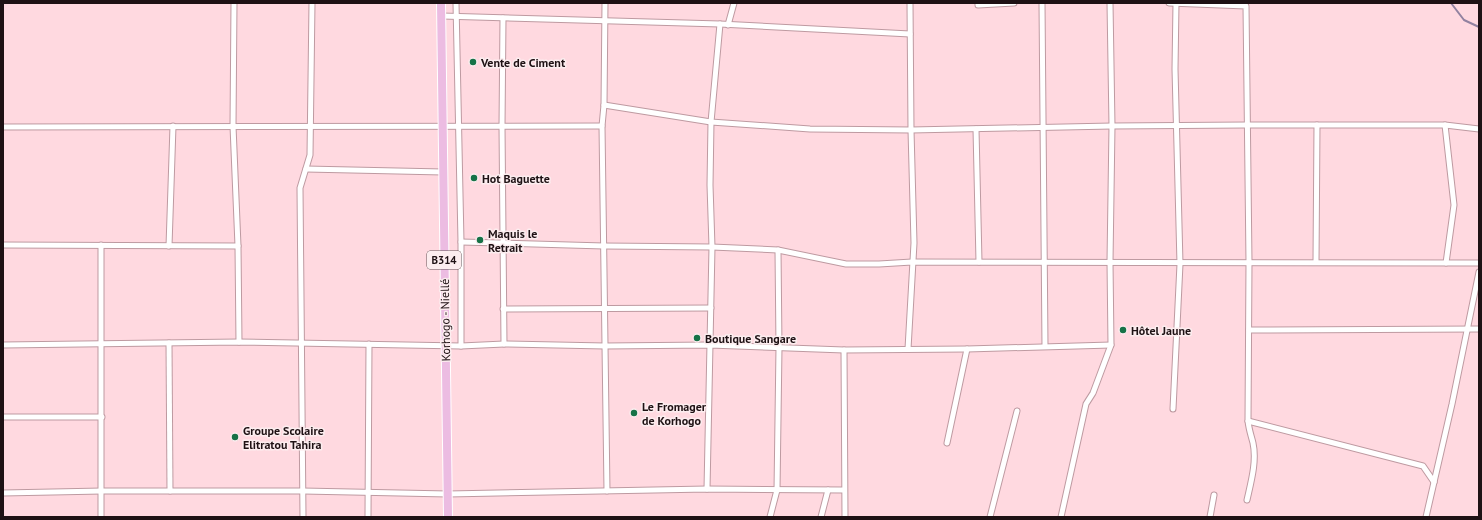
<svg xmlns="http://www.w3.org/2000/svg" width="1482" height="520" viewBox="0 0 1482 520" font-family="'PT Sans',sans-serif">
	<rect width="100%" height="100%" fill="#ffd9e0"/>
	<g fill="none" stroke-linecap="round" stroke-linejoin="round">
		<path stroke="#9282a0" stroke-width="2" d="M1451,3L1464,20L1479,27"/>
		<defs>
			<g id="street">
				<path d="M234,3L233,126L238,246L239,342"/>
				<path d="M456,3L461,242V346"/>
				<path d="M605,3L604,105L602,126L607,491"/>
				<path d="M978,3V5L1014,3"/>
				<path d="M1042,3L1045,346"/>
				<path d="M1169,3L1246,6L1249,262L1248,421C1249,430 1251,435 1253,443C1257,461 1251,482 1247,500"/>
				<path d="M442,16L720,24L910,34"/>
				<path d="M503,18L502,126L504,344"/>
				<path d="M728,25L734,3"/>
				<path d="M604,105L711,122L810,129L911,130L1112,126L1246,125H1445L1479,129"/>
				<path d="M1445,125L1454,205L1446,263"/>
				<path d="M3,127L602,126"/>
				<path d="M976,129L979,262"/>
				<path d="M306,169L443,172"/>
				<path d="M461,242L604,246L712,247L778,250L846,264H879L912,262L1479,263"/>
				<path d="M3,245L238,246"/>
				<path d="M101,245V517"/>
				<path d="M169,246L173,126"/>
				<path d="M1316,262L1317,125"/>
				<path d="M503,309L711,308"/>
				<path d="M1249,330L1479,329"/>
				<path d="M169,343L170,491"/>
				<path d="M3,345L239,342L461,346L504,344L605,346L710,345L844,350L967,349L1111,345"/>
				<path d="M908,349L914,243L911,130L910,3"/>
				<path d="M844,350L845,517"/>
				<path d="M1173,409L1180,264L1175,69L1176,3"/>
				<path d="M3,417H102"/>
				<path d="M1248,421L1423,466L1434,482"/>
				<path d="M947,443L967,349"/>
				<path d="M707,489L712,247L710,185L711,122L720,24"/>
				<path d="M3,493L102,491H303L448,494L707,489L844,490"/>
				<path d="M303,517L300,188L310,155L312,3"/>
				<path d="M368,517L369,344"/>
				<path d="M770,517L777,490L779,347L778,250"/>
				<path d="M821,517L828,490"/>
				<path d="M990,517L1017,411"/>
				<path d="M1061,517L1086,404L1093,393L1111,345L1110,262L1112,126L1110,3"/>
				<path d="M1210,517L1214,495"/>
				<path d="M1426,517L1452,404L1479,272"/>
			</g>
			<path id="primary" d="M441,3L448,517"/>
		</defs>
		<use href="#street" stroke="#be9aa1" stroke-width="7"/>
		<use href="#primary" stroke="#fff" stroke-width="10"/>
		<use href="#street" stroke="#fff" stroke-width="5"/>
		<use href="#primary" stroke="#ecbce2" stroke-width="8"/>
	</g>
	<g fill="#167247" stroke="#fcedef" stroke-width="1.5">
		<circle cx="473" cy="62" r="4"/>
		<circle cx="474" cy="178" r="4"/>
		<circle cx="480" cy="240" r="4"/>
		<circle cx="1123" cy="330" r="4"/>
		<circle cx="697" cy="338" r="4"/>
		<circle cx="634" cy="413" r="4"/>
		<circle cx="235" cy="437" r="4"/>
	</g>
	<g text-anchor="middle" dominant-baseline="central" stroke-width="3" stroke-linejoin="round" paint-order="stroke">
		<rect fill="#fcedef" stroke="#615356" stroke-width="1" x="427" y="251" width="34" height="18" rx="3"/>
		<g font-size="11" font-weight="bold" fill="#1e1114">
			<text x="444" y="260">B314</text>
		</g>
		<g font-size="12" font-weight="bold" fill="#1e1114" stroke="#fcedef" text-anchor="start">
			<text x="481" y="62">Vente de Ciment</text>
			<text x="482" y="178">Hot Baguette</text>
			<text x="488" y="233">Maquis le<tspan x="488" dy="14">Retrait</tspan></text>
			<text x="1131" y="330">Hôtel Jaune</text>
			<text x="705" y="338">Boutique Sangare</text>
			<text x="642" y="406">Le Fromager<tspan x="642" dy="14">de Korhogo</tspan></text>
			<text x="243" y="430">Groupe Scolaire<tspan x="243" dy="14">Elitratou Tahira</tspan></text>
		</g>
		<g font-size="12" fill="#1e1114" stroke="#fcedef">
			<text transform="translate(445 320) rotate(-91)">Korhogo - Niellé</text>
		</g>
	</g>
	<rect width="1482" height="520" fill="none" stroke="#1e1114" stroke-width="8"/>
</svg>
